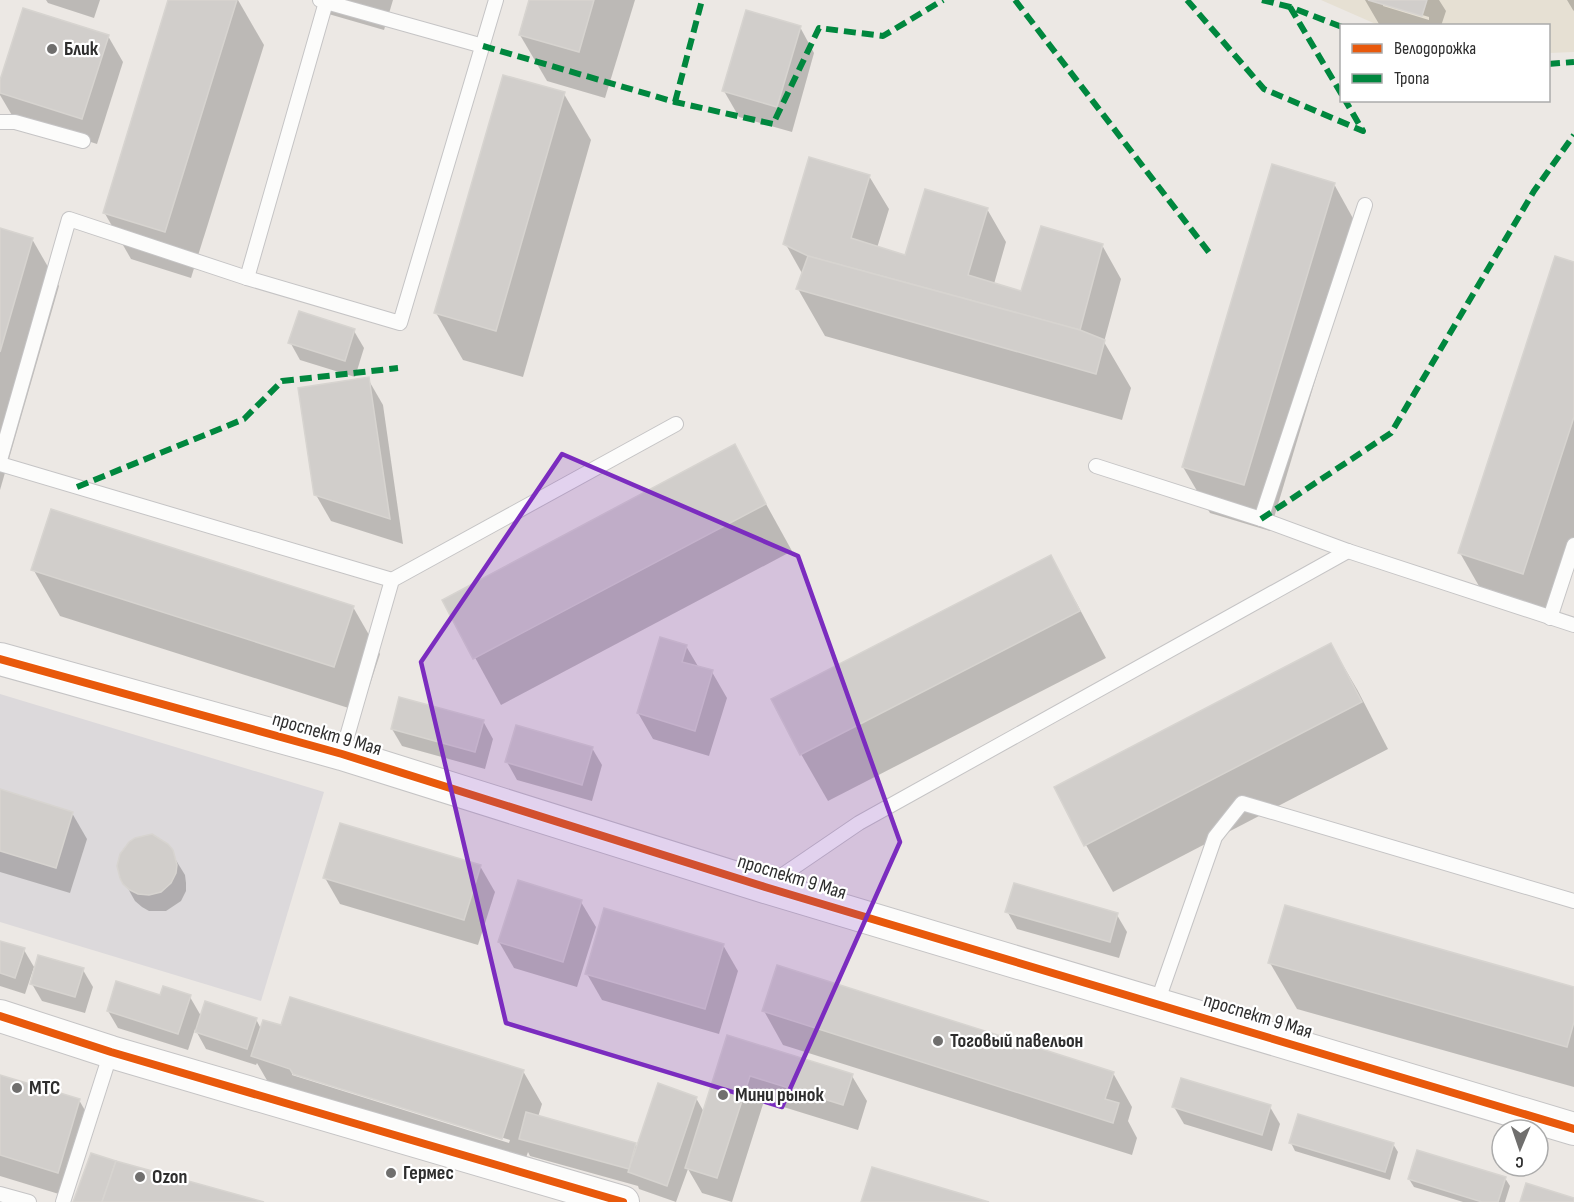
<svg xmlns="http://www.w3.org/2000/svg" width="1574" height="1202" viewBox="0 0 1574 1202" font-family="'Sofia Sans Condensed',sans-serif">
	<rect width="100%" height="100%" fill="#ece8e4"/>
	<path fill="#dcd9db" d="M0,694L324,792L261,1001L0,922Z"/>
	<path fill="#e6e0d3" d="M1321,0H1574V52L1549,53L1548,26L1378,25Z"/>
	<g fill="#0003" fill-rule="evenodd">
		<path d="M46,0H100L94,18L48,3Z"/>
		<path d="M170,0H238L264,45L191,278L131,259L104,212Z"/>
		<path d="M318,0H393L384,30L325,13Z"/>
		<path d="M531,0H635L605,98L547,81L520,35Z"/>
		<path d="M1365,0H1439L1446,11L1441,26H1384L1379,24ZM1383,3L1429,17V20L1383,6Z"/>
		<path d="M1567,0H1574V11L1573,10Z"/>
		<path d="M800,27L814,53L792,132L739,117L724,91Z"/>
		<path d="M108,36L123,62L97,144L13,117L0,95V85Z"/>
		<path d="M564,94L591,140L523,377L463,360L436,313Z"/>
		<path d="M869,176L889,209L877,248L906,256L987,209L1006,242L994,284L1022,293L1102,245L1121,279L1104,342L1131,388L1122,420L825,336L798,289L803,275L785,243Z"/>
		<path d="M1334,184L1360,231L1270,531L1210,513L1183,467Z"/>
		<path d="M0,230L32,239L59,286L0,490Z"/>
		<path d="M1574,264V545L1549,620L1487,600L1460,553Z"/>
		<path d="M354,331L364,348L355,377L300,360L290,342Z"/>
		<path d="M368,379L383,405L403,544L331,521L316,495Z"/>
		<path d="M734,446L792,551L501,705L444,601Z"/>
		<path d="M1050,557L1077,604L1106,658L828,801L801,754Z"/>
		<path d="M33,569L353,607L380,654L361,712L60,616Z"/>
		<path d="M1331,645L1358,691L1388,749L1113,892L1086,845L1056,787Z"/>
		<path d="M686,646L699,668L712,672L727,698L709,756L653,739L638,713Z"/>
		<path d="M483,721L493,739L485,769L402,746L392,729Z"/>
		<path d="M592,748L602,765L592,801L517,780L507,762Z"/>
		<path d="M0,791L72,813L87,839L70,893L0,872Z"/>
		<path d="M174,857L185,875L186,883V891L181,901L166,911H149L142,907L135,901L122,878Z"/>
		<path d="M480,866L495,892L478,945L340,904L325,878Z"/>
		<path d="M581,902L596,927L577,987L514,968L499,942Z"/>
		<path d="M1007,911L1117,915L1127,932L1119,958L1017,929Z"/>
		<path d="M0,942L24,950L34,967L25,994L0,986Z"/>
		<path d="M723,945L738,971L719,1034L602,1000L587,974Z"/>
		<path d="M1270,963L1574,988V1087L1297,1009Z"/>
		<path d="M83,970L93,987L85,1013L42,1001L32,984Z"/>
		<path d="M160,997H190L201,1016L256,1019L261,1029L282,1027L523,1071L542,1104L538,1117L638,1146L696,1098L704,1112L728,1037L852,1076L867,1101L858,1130L764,1101L732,1202L702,1193L688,1169L676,1202L639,1189L638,1186L530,1156L528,1152L521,1172L272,1089L257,1063L256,1065L206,1049L195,1029L188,1050L118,1028L108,1011ZM292,1072L510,1140L509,1143L292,1075Z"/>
		<path d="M764,1011L1113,1073L1132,1107L1128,1121L1137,1138L1132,1155L783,1045Z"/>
		<path d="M0,1076L79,1100L94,1126L72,1198L0,1176Z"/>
		<path d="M1174,1107H1270L1280,1124L1272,1151L1184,1124Z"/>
		<path d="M1291,1143L1393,1144L1398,1152L1390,1180L1295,1151Z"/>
		<path d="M1505,1178L1510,1186L1505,1202H1463L1414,1187L1409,1179Z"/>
	</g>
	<g fill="#d1cecb" stroke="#d7d4d0" stroke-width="1.5">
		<path d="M168,0H237L165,232L103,213Z"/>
		<path d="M529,0H594L579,52L519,35Z"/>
		<path d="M1368,0H1427L1422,16Z"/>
		<path d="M23,8L109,35L82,119L0,93V80Z"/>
		<path d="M746,10L801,26L777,107L722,91Z"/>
		<path d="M503,75L565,92L496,331L434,313Z"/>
		<path d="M809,157L870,175L851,238L905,255L925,189L988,208L968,275L1021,291L1041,226L1103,244L1080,330L808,256L783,244Z"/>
		<path d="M1272,164L1335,183L1244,485L1182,467Z"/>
		<path d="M0,228L33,238L0,352Z"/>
		<path d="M808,256L1080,330L1105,340L1096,374L796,289Z"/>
		<path d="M1555,256L1574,262V417L1523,574L1458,553Z"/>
		<path d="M299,311L355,329L345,361L288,343Z"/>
		<path d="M369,377L390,519L314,495L298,388Z"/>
		<path d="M735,444L766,504L473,659L442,600Z"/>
		<path d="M51,509L354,606L334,667L31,570Z"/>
		<path d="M1051,555L1080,611L800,755L771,699Z"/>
		<path d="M660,637L687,645L682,662L713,670L695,731L637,713Z"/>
		<path d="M1331,643L1362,702L1084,846L1054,787Z"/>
		<path d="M399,697L484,720L475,752L391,729Z"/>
		<path d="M516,725L593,747L582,785L505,762Z"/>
		<path d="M0,789L73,812L56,868L0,851Z"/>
		<path d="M340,823L481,865L464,920L323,878Z"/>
		<path d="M152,834L168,844L173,850L177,865L176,873L171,883L161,892L149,895L138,894L130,890L123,884L120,878L117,866L120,854L129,842L135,838Z"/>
		<path d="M518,880L582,900L563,962L498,942Z"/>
		<path d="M1014,883L1118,913L1110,942L1005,912Z"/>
		<path d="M1285,905L1574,987V1022L1567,1047L1268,963Z"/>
		<path d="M604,908L724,944L705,1009L585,974Z"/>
		<path d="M0,941L25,948L15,978L0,973Z"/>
		<path d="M38,955L84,968L75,997L30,984Z"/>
		<path d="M777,965L1114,1072L1105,1099L1119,1103L1113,1123L762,1011Z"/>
		<path d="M116,981L160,995L163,986L191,995L178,1034L107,1011Z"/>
		<path d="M290,997L524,1070L502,1139L293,1074L290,1069L251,1056L263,1020L281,1025Z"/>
		<path d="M205,1001L257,1018L247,1049L195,1032Z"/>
		<path d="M727,1035L853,1074L843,1105L750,1076L717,1178L685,1168Z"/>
		<path d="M0,1075L80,1099L58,1173L0,1155Z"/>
		<path d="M1181,1078L1271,1105L1262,1135L1172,1107Z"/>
		<path d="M658,1083L697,1097L667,1186L628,1172Z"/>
		<path d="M526,1112L636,1143L629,1169L519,1139Z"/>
		<path d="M1298,1114L1394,1143L1385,1172L1289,1143Z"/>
		<path d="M1417,1150L1506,1177L1498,1202H1482L1408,1179Z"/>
		<path d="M91,1153L116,1161L102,1202H73Z"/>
		<path d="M116,1161L264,1202H102Z"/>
		<path d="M872,1167L989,1202H861Z"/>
		<path d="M1526,1183L1574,1198V1202H1520Z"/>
	</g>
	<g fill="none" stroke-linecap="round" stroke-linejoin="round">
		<defs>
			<g id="service">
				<path d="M326,2L483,46"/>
				<path d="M0,122H15L83,141"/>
				<path d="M1365,205L1261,519L1348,551L1574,625"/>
				<path d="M247,278L326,2L320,0"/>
				<path d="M0,460L69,219L247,278L400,323L496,0"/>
				<path d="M0,464L392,580"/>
				<path d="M1096,466L1261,519"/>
				<path d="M1550,618L1574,545"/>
				<path d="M342,754L392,580L676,424"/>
				<path d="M768,885L859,823L1348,551"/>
				<path d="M1157,1003L1215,837L1242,803L1574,901"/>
				<path d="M0,1194L29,1202"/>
				<path d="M63,1202L111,1052"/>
			</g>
			<g id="tertiary">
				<path d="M0,659L342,754L765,887L1574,1129"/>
				<path d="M0,1016L111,1052L623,1202"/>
			</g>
		</defs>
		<use href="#service" stroke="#c5c4c5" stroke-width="16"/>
		<use href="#tertiary" stroke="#c5c4c5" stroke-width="34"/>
		<use href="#service" stroke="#fcfcfb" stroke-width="14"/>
		<use href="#tertiary" stroke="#fcfcfb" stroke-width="32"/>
		<g stroke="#00873e" stroke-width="6" stroke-dasharray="12 6" stroke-linecap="butt">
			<path d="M1015,0L1211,255"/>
			<path d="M1187,0L1264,89L1363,131L1345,100"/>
			<path d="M1262,0L1290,7L1342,27"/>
			<path d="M1290,7L1342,95"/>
			<path d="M483,46L675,102L773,124L819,28L883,36L943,0"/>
			<path d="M1548,64L1574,62"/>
			<path d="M675,102L702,0"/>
			<path d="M77,487L244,419L282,381L398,368"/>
			<path d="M1261,519L1391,433L1534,191L1574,135"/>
		</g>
		<defs>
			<g id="cycleway">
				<path d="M0,659L342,754L765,887L1574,1129"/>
				<path d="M0,1016L111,1052L623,1202"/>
			</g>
		</defs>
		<use href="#cycleway" stroke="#fff" stroke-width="11"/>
		<use href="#cycleway" stroke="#e8590c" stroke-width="8"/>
	</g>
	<path fill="#7b2cbf" fill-opacity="0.2" stroke="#7b2cbf" stroke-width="4.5" stroke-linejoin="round" d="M562,454L798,556L900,842L782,1107L506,1023L421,662Z"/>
	<g fill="#706f6e" stroke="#fff" stroke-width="2">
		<circle cx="52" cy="49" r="6"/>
		<circle cx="938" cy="1041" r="6"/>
		<circle cx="17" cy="1088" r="6"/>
		<circle cx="723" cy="1095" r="6"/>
		<circle cx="391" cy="1173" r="6"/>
		<circle cx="140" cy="1177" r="6"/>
	</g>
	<g text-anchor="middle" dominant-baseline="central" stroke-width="4.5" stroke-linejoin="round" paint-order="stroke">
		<g font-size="20" font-weight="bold" fill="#2e2e2e" stroke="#fff" text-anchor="start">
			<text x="64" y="49">Блик</text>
			<text x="950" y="1041">Тоговый павельон</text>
			<text x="29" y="1088">МТС</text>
			<text x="735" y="1095">Мини рынок</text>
			<text x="403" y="1173">Гермес</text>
			<text x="152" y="1177">Ozon</text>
		</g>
		<g font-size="20" fill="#2e2e2e" stroke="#fff">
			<text transform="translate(327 734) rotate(16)">проспект 9 Мая</text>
			<text transform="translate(792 877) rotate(17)">проспект 9 Мая</text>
			<text transform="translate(1258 1016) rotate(17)">проспект 9 Мая</text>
		</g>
	</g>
	<rect x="1340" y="24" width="210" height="78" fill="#ffffff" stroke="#ababab" stroke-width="1.5"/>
	<rect x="1352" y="44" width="30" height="9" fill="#e8590c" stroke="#ababab" stroke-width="1.5"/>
	<text x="1394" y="54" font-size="18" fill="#2e2e2e">Велодорожка</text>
	<rect x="1352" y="74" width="30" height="9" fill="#00873e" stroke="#ababab" stroke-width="1.5"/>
	<text x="1394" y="84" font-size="18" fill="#2e2e2e">Тропа</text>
	<g transform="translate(1520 1148) rotate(182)"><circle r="28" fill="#ffffff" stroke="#ababab" stroke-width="1.5"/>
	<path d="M0-4.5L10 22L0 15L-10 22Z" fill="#706f6e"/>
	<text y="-9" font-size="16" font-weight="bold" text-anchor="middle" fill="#2e2e2e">С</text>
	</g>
</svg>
